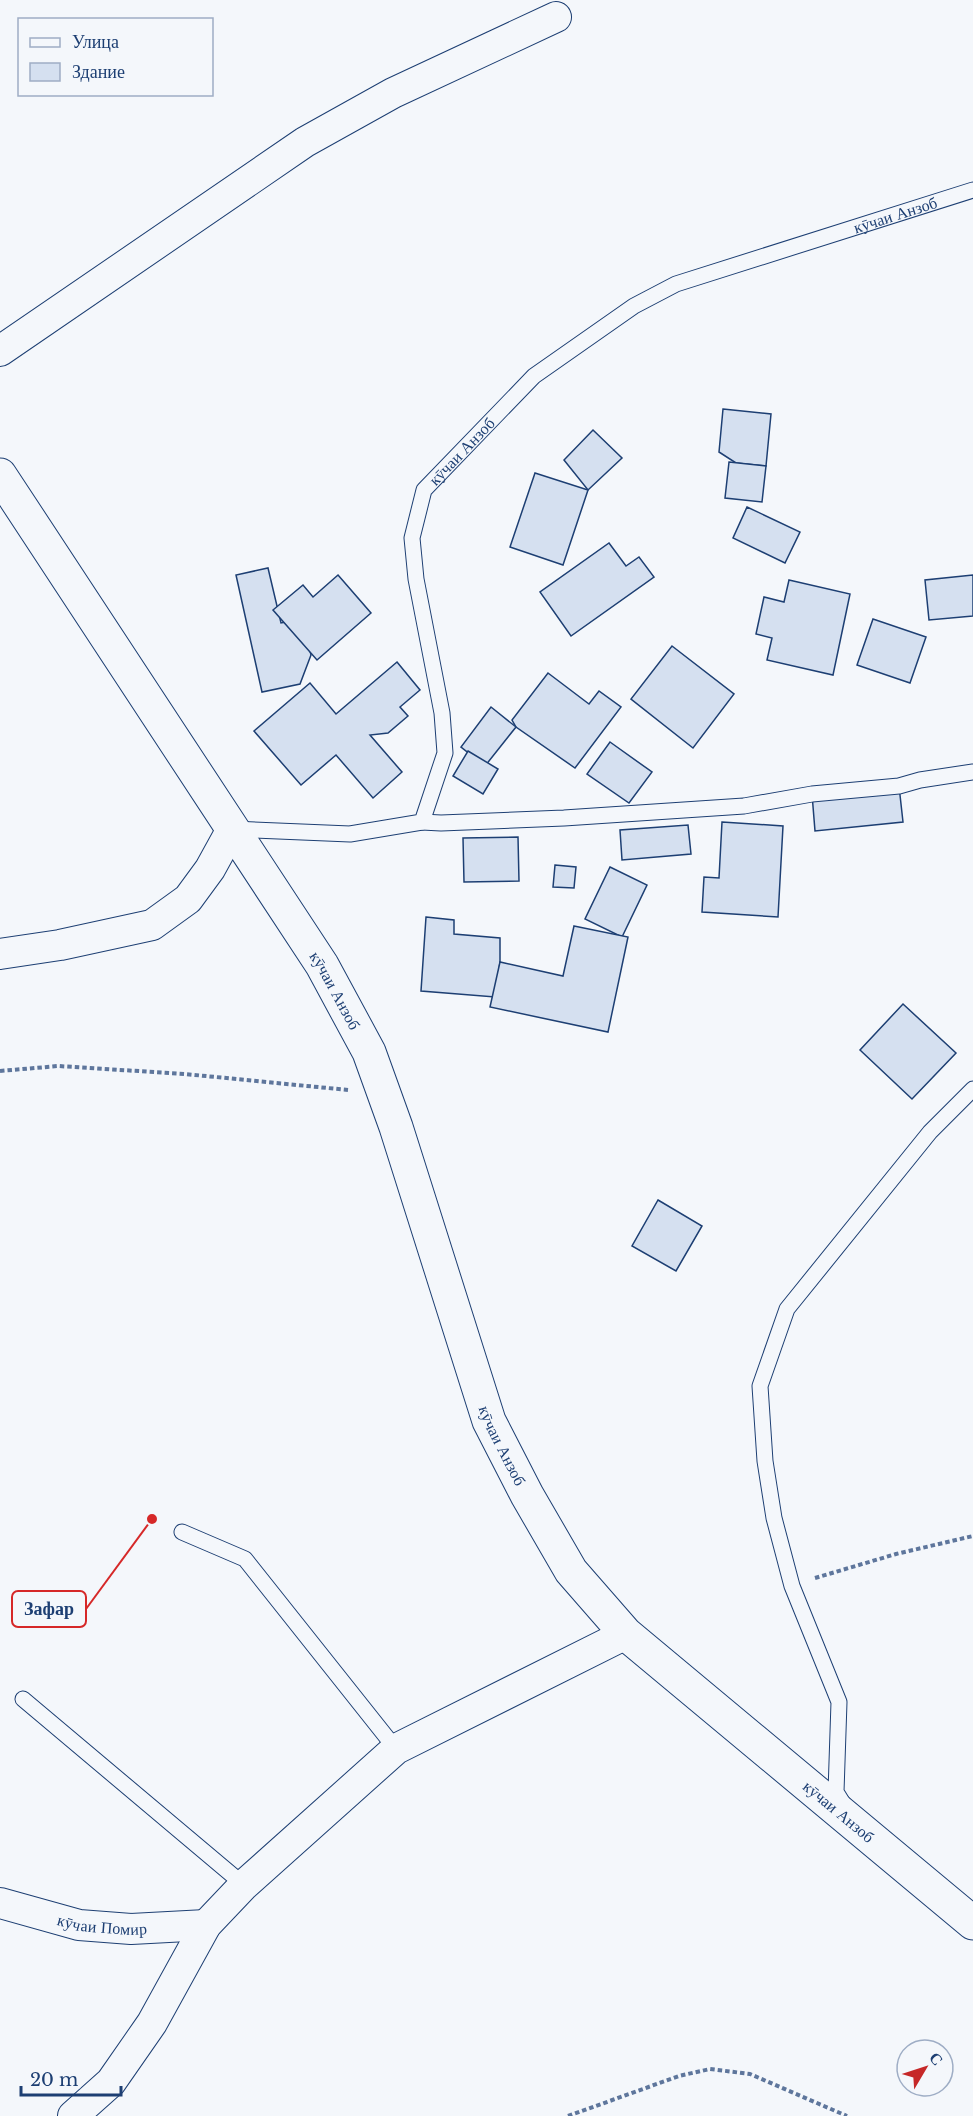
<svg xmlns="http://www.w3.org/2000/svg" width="973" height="2116" viewBox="0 0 973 2116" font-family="'Libre Baskerville',serif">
	<rect width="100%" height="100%" fill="#f4f7fb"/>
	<g fill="#d5e0f0" stroke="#1d3f73" stroke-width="1.5">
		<path d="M723,409L771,414L766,466L736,463L719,452Z"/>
		<path d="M593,430L622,458L588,490L564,460Z"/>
		<path d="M729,462L766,466L762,502L725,498Z"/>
		<path d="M535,473L588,490L563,565L510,547Z"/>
		<path d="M747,507L800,532L785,563L733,538Z"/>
		<path d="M609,543L626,566L639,557L654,577L571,636L540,592Z"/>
		<path d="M268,568L281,623L303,619L311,655L300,684L262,692L236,575Z"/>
		<path d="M338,575L371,613L317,660L273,610L303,585L313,597Z"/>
		<path d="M973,575V616L929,620L925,580Z"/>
		<path d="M789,580L850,594L833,675L767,660L772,638L756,634L764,597L784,602Z"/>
		<path d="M873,619L926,637L910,683L857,665Z"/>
		<path d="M672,646L734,694L693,748L631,699Z"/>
		<path d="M397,662L420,690L400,707L408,716L388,733L370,735L402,772L373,798L336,755L301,785L254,731L310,683L336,714Z"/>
		<path d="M548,673L589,704L599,691L621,707L575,768L516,727L512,720Z"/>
		<path d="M491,707L516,727L485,766L461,747Z"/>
		<path d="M610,742L652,772L629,803L587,774Z"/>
		<path d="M468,751L498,769L483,794L453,776Z"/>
		<path d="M899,786L903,822L815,831L812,794Z"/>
		<path d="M722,822L783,826L778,917L702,912L704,877L719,878Z"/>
		<path d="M688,825L691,854L622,860L620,830Z"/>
		<path d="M518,837L519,881L464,882L463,838Z"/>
		<path d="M555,865L576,867L574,888L553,887Z"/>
		<path d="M610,867L647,885L622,937L585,919Z"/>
		<path d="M426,917L454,920V934L500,938V962L495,997L421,991Z"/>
		<path d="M574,926L628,937L608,1032L490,1007L500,962L563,976Z"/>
		<path d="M903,1004L956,1053L912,1099L860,1050Z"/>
		<path d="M658,1200L702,1226L676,1271L632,1246Z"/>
	</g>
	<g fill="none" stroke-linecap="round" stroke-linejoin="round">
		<defs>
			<g id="lane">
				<path d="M422,822L441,823L564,818L744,806L812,794L899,786L920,780L973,772"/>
				<path id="s1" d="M232,829L350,834L422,822L445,753L442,713L416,579L412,538L424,490L534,376L634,306L676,284L973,190"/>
				<path d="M182,1532L245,1559L396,1749"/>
				<path d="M23,1699L244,1885"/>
				<path d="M844,1805L836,1792L839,1702L792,1586L774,1518L765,1461L760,1386L787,1309L930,1132L973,1089"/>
			</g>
			<g id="street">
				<path d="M0,351L305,142L393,93L556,17"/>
				<path d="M0,954L60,945L152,925L188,899L210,869L232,829"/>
				<path id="s2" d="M0,1903L79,1925L131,1929L206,1925"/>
				<path d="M73,2116L111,2082L152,2023L206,1925L244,1885L396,1749L626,1634"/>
			</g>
			<g id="secondary">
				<path id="s3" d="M0,475L322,965L369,1052L396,1127L489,1421L527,1495L571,1571L626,1634L973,1923"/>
			</g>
		</defs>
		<use href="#lane" stroke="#1d3f73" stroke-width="17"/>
		<use href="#street" stroke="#1d3f73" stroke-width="32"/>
		<use href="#secondary" stroke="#1d3f73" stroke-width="35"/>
		<g stroke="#5e769c" stroke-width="4" stroke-dasharray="4.5 3" stroke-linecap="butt">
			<path d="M0,1071L58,1066L185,1074L348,1090"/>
			<path d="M815,1578L896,1554L973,1536"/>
			<path d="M568,2116L679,2076L710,2069L750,2074L847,2116"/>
		</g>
		<use href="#lane" stroke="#f4f7fb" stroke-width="15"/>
		<use href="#street" stroke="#f4f7fb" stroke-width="30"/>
		<use href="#secondary" stroke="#f4f7fb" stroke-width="33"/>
	</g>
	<g text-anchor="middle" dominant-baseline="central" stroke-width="4.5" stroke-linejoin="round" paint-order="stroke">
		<g font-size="16" fill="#1d3f73" stroke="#f4f7fb">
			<text stroke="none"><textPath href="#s1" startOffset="1089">кӯчаи Анзоб</textPath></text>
			<text stroke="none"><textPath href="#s1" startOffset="585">кӯчаи Анзоб</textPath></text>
			<text stroke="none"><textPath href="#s3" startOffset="615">кӯчаи Анзоб</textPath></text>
			<text stroke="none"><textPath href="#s3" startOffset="1101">кӯчаи Анзоб</textPath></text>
			<text stroke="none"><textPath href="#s3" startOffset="1605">кӯчаи Анзоб</textPath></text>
			<text stroke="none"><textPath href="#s2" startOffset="105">кӯчаи Помир</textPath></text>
		</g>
	</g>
	<path fill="none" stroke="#d62828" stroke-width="2" d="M152 1519L86 1609"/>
	<circle fill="#d62828" stroke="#f4f7fb" stroke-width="2" cx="152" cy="1519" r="6"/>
	<rect fill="#f4f7fb" stroke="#d62828" stroke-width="2" x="12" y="1591" width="74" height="36" rx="6"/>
	<g font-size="18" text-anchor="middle" font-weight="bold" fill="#1d3f73">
		<text x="49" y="1615">Зафар</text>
	</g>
	<rect x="18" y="18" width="195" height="78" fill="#f4f7fb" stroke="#9eadc5" stroke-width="1.5"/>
	<rect x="30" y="38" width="30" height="9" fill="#f4f7fb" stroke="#9eadc5" stroke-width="1.5"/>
	<text x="72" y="48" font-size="18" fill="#1d3f73">Улица</text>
	<rect x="30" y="63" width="30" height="18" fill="#d5e0f0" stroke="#9eadc5" stroke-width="1.5"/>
	<text x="72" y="78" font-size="18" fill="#1d3f73">Здание</text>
	<g transform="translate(925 2068) rotate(51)"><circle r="28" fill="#f4f7fb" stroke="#9eadc5" stroke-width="1.5"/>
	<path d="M0-4.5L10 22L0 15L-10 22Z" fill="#c62828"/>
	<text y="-9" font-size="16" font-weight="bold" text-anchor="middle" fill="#1d3f73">С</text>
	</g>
	<path d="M21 2086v9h100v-9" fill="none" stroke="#1d3f73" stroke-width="3"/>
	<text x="30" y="2086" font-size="18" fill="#1d3f73" stroke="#f4f7fb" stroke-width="4.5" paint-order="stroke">20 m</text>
</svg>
